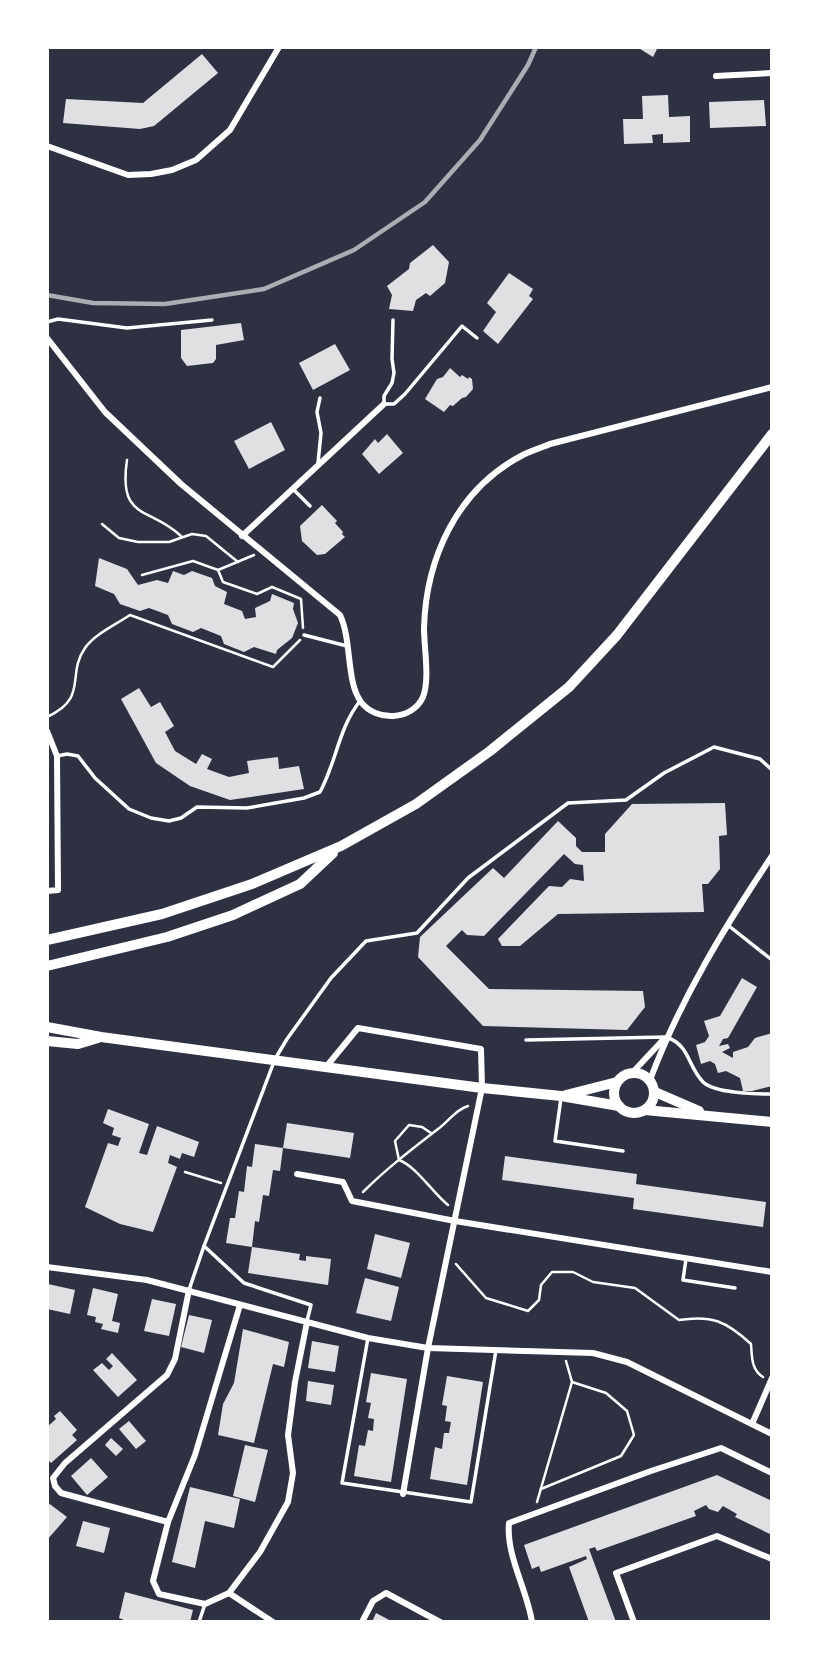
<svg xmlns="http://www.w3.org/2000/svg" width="819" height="1669" viewBox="0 0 819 1669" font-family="'Noto Sans',sans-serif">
  <rect width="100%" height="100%" fill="#2d3142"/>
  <g fill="#e0e0e3">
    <path d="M637 47H658L653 57Z"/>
    <path d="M202 54 218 73 154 126 140 129 63 123 66 99 143 103Z"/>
    <path d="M668 95 669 117 690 116V142L663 143V134L652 135 653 143 624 144 623 119H643L642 96Z"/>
    <path d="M764 100 766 126 710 128 709 102Z"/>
    <path d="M433 245 449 262 445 283 430 296 426 293 416 300 413 311 389 309 392 295 387 286 409 269 410 263Z"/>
    <path d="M509 273 533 289 529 296 533 299 498 344 483 331 496 312 487 303Z"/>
    <path d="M241 323 244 340 216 345V359L213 363 187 366 181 358V330Z"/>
    <path d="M335 344 350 370 313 390 299 363Z"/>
    <path d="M450 368 460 377 462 375 468 379 469 377 472 379 473 389 466 397 462 398 453 406 450 405 444 412 425 399 437 379 443 377Z"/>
    <path d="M271 422 285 450 249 469 234 441Z"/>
    <path d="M387 434 403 453 379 474 362 454 375 439 378 443Z"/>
    <path d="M322 505 337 521 335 523 343 532 342 534 345 537 325 554 317 555 302 541 300 526Z"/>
    <path d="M99 558 127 569 138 585 157 580 168 583 173 571 184 575 192 571 212 578 215 586 227 592 224 604 242 611 245 619 256 617 255 608 270 601 272 594 294 603 293 609 298 623 292 638 277 650 276 654 254 647 244 652 224 644 221 636 201 628 193 632 172 624 168 615 149 608 140 611 120 604 114 594 95 586Z"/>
    <path d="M139 688 151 707 160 702 174 726 165 732 175 751 196 764 202 754 212 759 207 769 229 777 249 773 247 761 278 757 279 769 299 766 304 789 230 800 190 786 156 763 121 699Z"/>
    <path d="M725 803 727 835 719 836 720 869 708 884H702L704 912 558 914 520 946H502L498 939 549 886 562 887 570 879 584 881 583 865 575 864 564 854 484 936 467 935 462 930 446 946 489 989 643 991 645 1007 627 1030 483 1026 418 957 420 937 493 868 504 878 558 821 576 838V846L582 852H605V834L632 804Z"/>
    <path d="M742 978 757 987 728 1038 723 1039 719 1046 728 1044 730 1048 722 1052 733 1058V1052L748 1047 755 1038 772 1033V1086L752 1091H743L740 1078 726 1071 718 1073 715 1064 710 1061 701 1064 696 1045 705 1042 709 1036 704 1021 720 1016Z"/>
    <path d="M108 1109 149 1124 139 1153 147 1155 157 1126 199 1142 194 1157 182 1153 180 1159 170 1155 168 1163 177 1167 153 1232 120 1224 85 1207 108 1143 118 1146 121 1138 112 1135 114 1128 103 1123Z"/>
    <path d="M287 1123 354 1133 350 1158 283 1148Z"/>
    <path d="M255 1144 283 1148 280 1171 273 1170 269 1196 263 1195 259 1222 255 1221 252 1247 226 1243 230 1218H235L239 1191 244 1192 247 1166 252 1167Z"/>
    <path d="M505 1156 637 1174 636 1184 766 1202 763 1227 633 1209 634 1198 502 1180Z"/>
    <path d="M375 1234 410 1243 401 1278 367 1269Z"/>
    <path d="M252 1247 300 1254 299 1260 306 1261V1256L331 1259 328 1285 248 1273Z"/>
    <path d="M365 1278 399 1287 391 1321 356 1313Z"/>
    <path d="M48 1284 75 1290 70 1314 47 1309Z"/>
    <path d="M93 1288 118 1294 112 1321 120 1323 118 1333 101 1329 103 1324 95 1322 96 1317 87 1315Z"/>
    <path d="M152 1299 176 1304 169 1336 144 1331Z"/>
    <path d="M189 1315 212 1320 204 1353 181 1347Z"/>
    <path d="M243 1329 289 1342 284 1367 273 1364 254 1443 218 1435 223 1404 234 1383Z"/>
    <path d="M312 1341 339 1346 335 1372 308 1368Z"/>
    <path d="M112 1353 137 1380 118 1397 93 1370 102 1363 109 1370 113 1366 106 1359Z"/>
    <path d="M371 1373 407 1379 391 1482 354 1476 359 1445 365 1446 368 1430 373 1431 374 1419 368 1418 371 1403 366 1402Z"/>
    <path d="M447 1376 483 1382 467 1485 430 1479 435 1447 442 1449 444 1433H449L451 1422 445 1421 447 1406 442 1405Z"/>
    <path d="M308 1381 334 1385 331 1405 306 1401Z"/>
    <path d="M60 1411 77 1430 72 1435 77 1440 51 1463 47 1459V1427L56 1419 54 1416Z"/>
    <path d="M129 1421 146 1441 136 1449 119 1429Z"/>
    <path d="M111 1438 123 1449 116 1456 105 1445Z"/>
    <path d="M245 1445 268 1450 255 1502 233 1496Z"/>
    <path d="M91 1458 108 1477 87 1495 71 1476Z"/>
    <path d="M717 1475 772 1501V1535L735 1517 737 1514 723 1506 718 1512 709 1509 706 1505 694 1511 696 1516 597 1551 595 1547 589 1549 616 1622H589L569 1567 587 1559 586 1556 541 1572 539 1566 532 1569 524 1545Z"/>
    <path d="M190 1487 240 1499 234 1528 205 1521 195 1568 172 1562Z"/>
    <path d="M47 1502 67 1517 47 1540Z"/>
    <path d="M83 1521 110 1528 104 1553 76 1546Z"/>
    <path d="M125 1592 193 1610 190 1622H129L119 1618Z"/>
    <path d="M376 1613 393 1622H372Z"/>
  </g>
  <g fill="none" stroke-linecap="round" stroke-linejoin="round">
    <g stroke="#fff" stroke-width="2.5">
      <path d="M127 460C118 521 149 506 181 536"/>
      <path d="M102 524 119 538 138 542H169L192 534 206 536 238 562"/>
      <path d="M218 570 254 555"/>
      <path d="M142 575 193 561 218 570 223 582 257 594 272 587 301 599 303 628"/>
      <path d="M47 717C89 698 66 675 85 648 95 634 115 625 130 615L273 667 300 640"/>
      <path d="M431 1133 422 1127 409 1125 395 1141 399 1160C417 1167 432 1192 448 1205"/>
      <path d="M185 1172 221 1183"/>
      <path d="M363 1192C386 1169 412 1149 438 1129 449 1121 455 1110 468 1106"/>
      <path d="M456 1264 486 1298 528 1311 539 1300 541 1285 552 1272H573L593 1282 635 1288 679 1320C712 1315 726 1321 751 1344 752 1356 751 1370 763 1377"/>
      <path d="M541 1489 621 1456 634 1435 627 1411 606 1393 572 1382"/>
      <path d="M537 1502 572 1382 566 1361"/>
    </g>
    <g stroke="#fff" stroke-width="3.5">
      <path d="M393 320 392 359 394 373 392 383 384 396V404H394L405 394 462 326 477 338"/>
      <path d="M47 322 58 319 127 328 212 320"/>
      <path d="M318 463 321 433 317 412 320 398"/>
      <path d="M293 489 310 506"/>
      <path d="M304 635 347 646"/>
      <path d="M57 756 67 754 78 756 95 778 129 809 151 818 169 821 181 818 197 807 247 808 304 798 320 792C336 763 339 727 360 701"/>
      <path d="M729 926 772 960"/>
      <path d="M526 1040 666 1037C690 1045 687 1065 703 1082 714 1093 756 1094 772 1094"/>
      <path d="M561 1098 555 1141 623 1151"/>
      <path d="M686 1259 683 1280 735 1288"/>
      <path d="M189 1290 204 1246"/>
      <path d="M307 1321 311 1305 244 1283 204 1246 275 1059 287 1039 331 978 366 941 417 933 468 878 568 803 626 800 664 773 714 747 760 759 772 770"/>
      <path d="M368 1338 342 1483 471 1502 496 1350"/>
      <path d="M199 1622 205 1604"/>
    </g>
    <g stroke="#fff" stroke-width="6">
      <path d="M716 76 772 73"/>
      <path d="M47 146 128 175 151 174 172 170 196 160 230 130 279 47"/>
      <path d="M47 338 105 412 181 484 340 615C352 640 346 682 361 702 376 722 412 721 423 697 430 679 424 648 424 628 426 558 457 490 521 456 530 451 541 448 550 444L772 387"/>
      <path d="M242 536 384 404"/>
      <path d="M47 731 57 756 58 890 47 891"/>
      <path d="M326 1067 358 1028 481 1049 482 1088 428 1348 403 1494"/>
      <path d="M633 1072 662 1041"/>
      <path d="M650 1080C680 1000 725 926 772 856"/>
      <path d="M297 1174 343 1182 352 1201 455 1221 772 1272"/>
      <path d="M47 1267 147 1280 368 1338 428 1348 593 1353 627 1362 772 1434"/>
      <path d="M240 1305 195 1455 168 1522 153 1581 159 1594 205 1604 229 1593 260 1552 288 1502 293 1473 288 1435 295 1382 307 1322"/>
      <path d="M752 1424 772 1378"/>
      <path d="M168 1522 61 1493 55 1486 53 1478 65 1463 167 1375 175 1359 189 1290"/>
      <path d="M229 1593 273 1622"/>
      <path d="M362 1622 373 1601 386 1593 440 1622"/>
      <path d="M532 1622C527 1589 506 1556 509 1523L651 1471 721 1448 772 1473"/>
      <path d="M634 1622 616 1573 717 1536 772 1559"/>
    </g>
    <g stroke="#fff" stroke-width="10">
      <path d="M47 940 162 914 252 884 341 846 416 804 490 751 569 687 617 635 772 434"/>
      <path d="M47 966 167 937 233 915 300 884 333 853"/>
      <path d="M47 1027 101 1037 482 1088 561 1096 619 1106"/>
      <path d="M47 1041 78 1044 98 1038"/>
      <circle cx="634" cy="1093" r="20"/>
      <path d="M655 1092 699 1111"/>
      <path d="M566 1095 617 1082"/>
      <path d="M645 1110 772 1122"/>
    </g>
    <path stroke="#abadb3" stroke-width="4.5" d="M47 295 93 303 165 304 264 289 354 250 425 202 480 140 528 65 536 47"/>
  </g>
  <rect width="819" height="1669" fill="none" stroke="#ffffff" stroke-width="98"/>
</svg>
